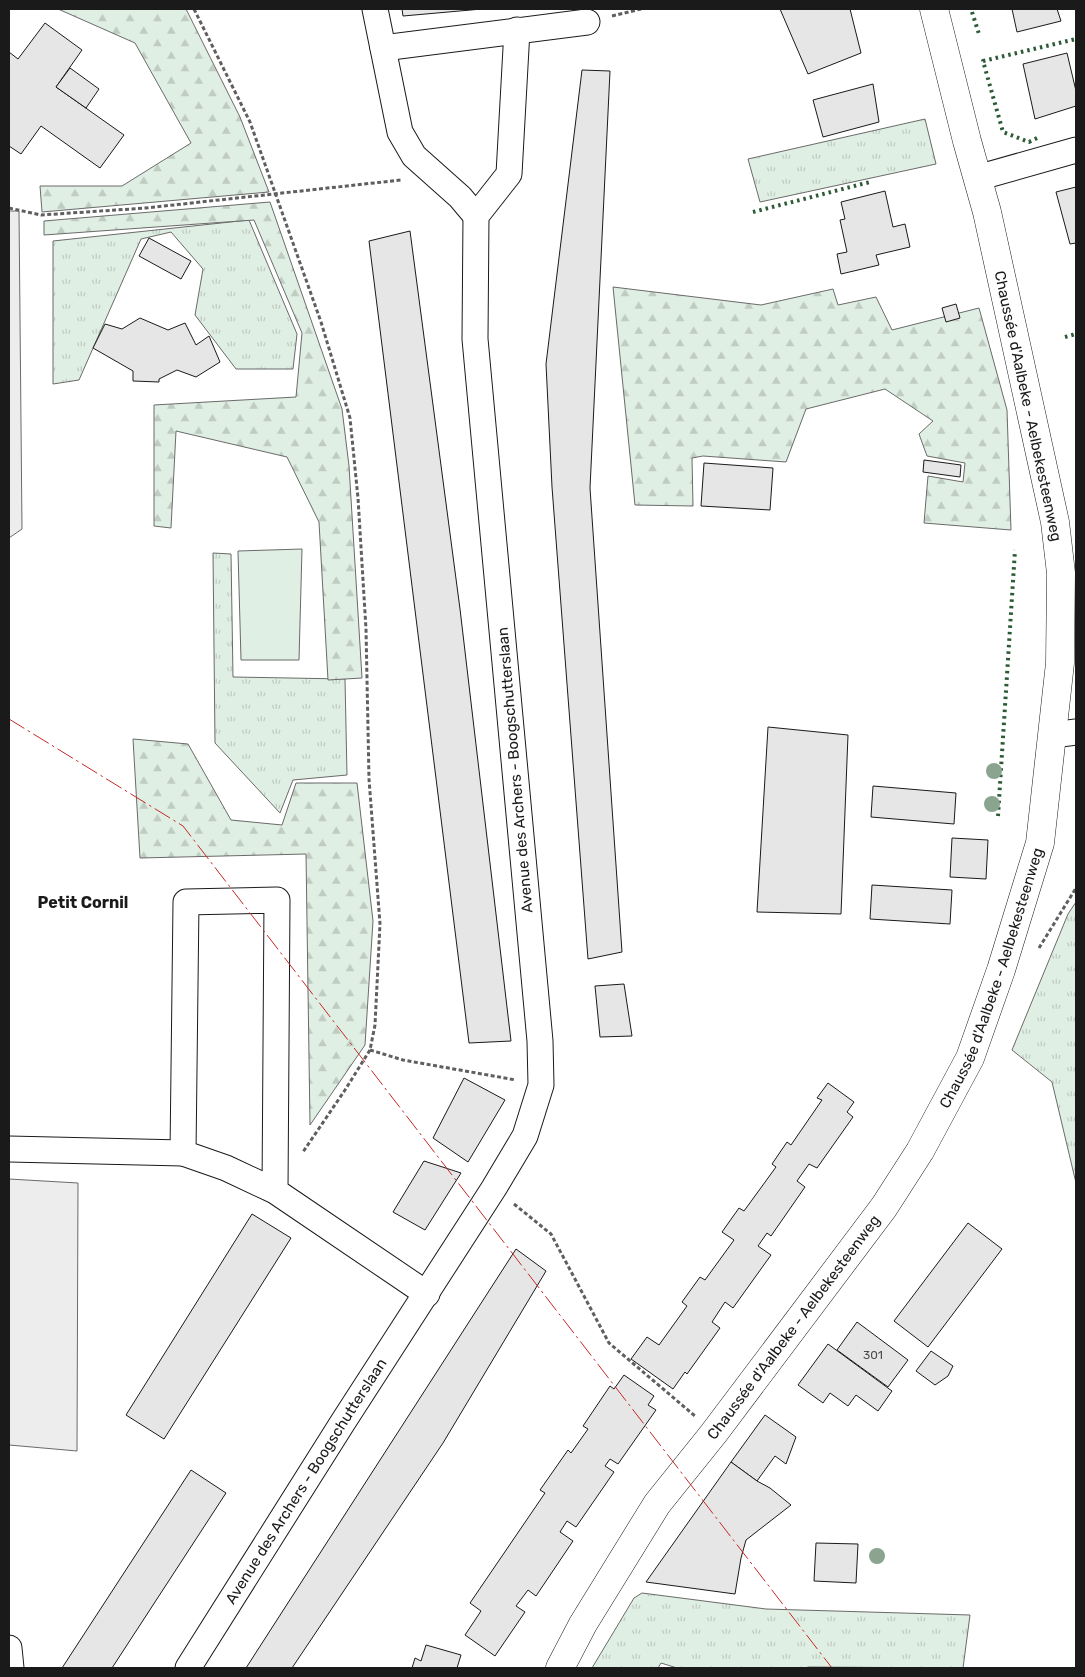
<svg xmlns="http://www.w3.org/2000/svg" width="1085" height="1677" viewBox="0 0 1085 1677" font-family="Rubik,sans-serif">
  <defs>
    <pattern id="grass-tufts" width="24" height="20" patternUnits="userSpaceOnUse" patternTransform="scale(1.25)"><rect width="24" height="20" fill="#e0efe3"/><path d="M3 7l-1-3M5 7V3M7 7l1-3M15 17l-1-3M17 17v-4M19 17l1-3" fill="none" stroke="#c0ccc2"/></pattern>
    <pattern id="forest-firs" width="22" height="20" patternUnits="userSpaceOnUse" patternTransform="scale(1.25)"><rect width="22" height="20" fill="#e0efe3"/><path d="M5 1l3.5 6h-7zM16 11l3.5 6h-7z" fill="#c0ccc2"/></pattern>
  </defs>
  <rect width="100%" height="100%" fill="#fff"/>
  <g fill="url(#grass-tufts)" stroke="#6a6a6a">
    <path d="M925 119 936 164 760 202 748 159Z"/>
    <path d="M249 220 297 334 293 369H236L195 315 203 269 171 232 141 239 79 380 53 384V241Z"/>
    <path d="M213 553 231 554 233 677 345 679 347 775 293 780 280 813 215 743Z"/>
    <path d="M1076 902V1183L1052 1082 1012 1050 1068 914Z"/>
    <path d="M642 1593 766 1609 970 1615 963 1668 808 1667 806 1668H677L661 1663 658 1668H592L634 1598Z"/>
  </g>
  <g fill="url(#forest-firs)" stroke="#6a6a6a">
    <path d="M58 9H186L240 117 269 192 42 212 40 186H122L191 143 135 43Z"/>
    <path d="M270 202 342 409 349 466 362 678 328 680 319 522 287 457 176 431 171 528 154 526V405L296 397 302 333 254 220 44 235V221Z"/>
    <path d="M613 287 761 305 833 289 838 305 876 297 892 330 979 308 1007 410 1011 530 924 523 928 476 963 482 965 463 927 456 919 434 933 421 885 389 806 409 786 462 703 456 692 458 693 506 635 505Z"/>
    <path d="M133 739 188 744 231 820 282 825 296 783H357L373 921 365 1045 310 1125 306 854 140 858Z"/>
  </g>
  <path fill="#e0efe3" stroke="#6a6a6a" d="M302 549 299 660H241L238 551Z"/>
  <g fill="#ededed" stroke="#6a6a6a">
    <path d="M9 211H19L22 529 9 538Z"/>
    <path d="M9 1179 78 1183 77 1451 9 1445Z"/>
  </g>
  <g fill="#e6e6e6" stroke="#1a1a1a">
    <path d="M402 9H482L403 16Z"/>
    <path d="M780 9H850L861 53 808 74Z"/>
    <path d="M1012 9H1057L1061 21 1017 32Z"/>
    <path d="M45 23 82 50 56 87 124 135 100 168 41 126 21 154 9 146V52L18 59Z"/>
    <path d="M1067 53 1076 91V106L1035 119 1023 64Z"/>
    <path d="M70 68 99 89 86 108 56 87Z"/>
    <path d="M582 70 610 71 590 488 622 952 588 959 552 487 546 364Z"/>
    <path d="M873 84 879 122 823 137 813 100Z"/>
    <path d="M1076 187V243L1070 244 1056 192Z"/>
    <path d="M885 191 893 227 905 224 910 247 876 255 879 265 841 274 837 254 847 252 840 220 845 219 841 202Z"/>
    <path d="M410 231 460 609 511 1041 469 1043 369 241Z"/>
    <path d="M149 238 191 261 181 279 139 256Z"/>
    <path d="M956 304 960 318 946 322 942 308Z"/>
    <path d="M140 318 168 330 185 323 196 345 209 336 220 362 196 377 177 370 159 379V382L133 381V371L93 348 105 324 122 329Z"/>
    <path d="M924 460 961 465 960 477 923 472Z"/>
    <path d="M704 463 773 468 770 510 701 506Z"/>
    <path d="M768 727 848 735 841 914 757 912Z"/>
    <path d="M873 786 956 793 954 824 871 817Z"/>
    <path d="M952 838 988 840 986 879 950 877Z"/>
    <path d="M872 885 952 890 950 924 870 919Z"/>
    <path d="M624 984 632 1036 600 1037 595 986Z"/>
    <path d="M464 1078 505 1100 468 1162 433 1138Z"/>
    <path d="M828 1083 854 1102 847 1112 853 1117 817 1168 809 1164 797 1181 805 1187 771 1236 767 1233 758 1246 771 1255 733 1308 725 1302 712 1322 720 1328 687 1374 685 1372 673 1389 631 1359 647 1337 659 1345 687 1306 682 1302 700 1277 705 1280 734 1240 722 1232 739 1208 744 1211 776 1167 772 1164 787 1142 791 1145 822 1100 817 1098Z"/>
    <path d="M424 1161 461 1173 425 1230 393 1212Z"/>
    <path d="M252 1214 291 1238 164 1439 126 1415Z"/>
    <path d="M968 1223 1002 1249 928 1347 894 1321Z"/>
    <path d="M516 1249 546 1271 443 1443 292 1668H246Z"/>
    <path d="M857 1322 908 1360 888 1387 837 1350Z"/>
    <path d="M828 1344 892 1391 878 1411 856 1395 848 1406 830 1393 823 1403 798 1385Z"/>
    <path d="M931 1351 953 1366 948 1376 935 1385 916 1371Z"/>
    <path d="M624 1375 654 1396 648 1405 656 1410 618 1464 610 1459 605 1466 614 1472 576 1527 567 1521 560 1532 573 1541 536 1596 528 1590 516 1606 525 1612 495 1656 465 1635 481 1611 470 1603 545 1493 540 1490 568 1450 571 1453 588 1429 583 1426 610 1386 614 1389Z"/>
    <path d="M765 1415 796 1437 786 1464 775 1456 757 1481 731 1462Z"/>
    <path d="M731 1462 757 1481 770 1488 791 1505 746 1540 741 1558 735 1594 646 1582Z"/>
    <path d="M191 1470 226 1493 112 1668H62Z"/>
    <path d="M816 1543 858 1544 856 1583 814 1581Z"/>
    <path d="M426 1645 461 1655 457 1668H459H412L415 1658 421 1661Z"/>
  </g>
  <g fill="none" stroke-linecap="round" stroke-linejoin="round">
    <g stroke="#1a1a1a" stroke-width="27">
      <g id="minor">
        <path d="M375 9 400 132 414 156 460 197 476 216"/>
        <path d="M383 48 587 22"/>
        <path d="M977 178 1076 150"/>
        <path d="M1053 735 1076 732"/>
        <path d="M9 1149 183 1153"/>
        <path d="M275 1191 226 1168 183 1153 186 902 277 900 275 1191 427 1294"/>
        <path d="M9 1648 11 1668"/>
        <path id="s1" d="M188 1668 343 1422 494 1188 525 1136 541 1085 540 1041 475 339 476 216 509 174 517 30"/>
      </g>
    </g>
    <g stroke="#1a1a1a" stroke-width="29">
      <g id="secondary">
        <path id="s2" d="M560 1668 583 1624 657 1504 714 1433 884 1207 920 1151 970 1058 1001 970 1040 843 1060 663 1061 573 1055 522 987 212 967 141 934 9"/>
      </g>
    </g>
    <g stroke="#5f5f5f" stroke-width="3" stroke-dasharray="4 2.5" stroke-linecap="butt">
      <path d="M194 9 250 122 321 322 350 418 358 498 366 629 369 779 380 924 375 1025 370 1050 345 1090 303 1152"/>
      <path d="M612 16 641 9"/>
      <path d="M9 208 41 215 146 208 401 180"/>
      <path d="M1039 948 1076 888"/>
      <path d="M370 1050 403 1060 516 1080"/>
      <path d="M514 1204 551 1234 609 1343 695 1416"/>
    </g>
    <use href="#minor" stroke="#fff" stroke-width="25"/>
    <use href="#secondary" stroke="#fff" stroke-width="28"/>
    <g stroke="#2b5a34" stroke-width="4" stroke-dasharray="2.5 4" stroke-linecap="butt">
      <path d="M972 12 979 34"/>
      <path d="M1037 138 1029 142 1003 132 983 61 1076 39"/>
      <path d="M753 212 870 182"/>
      <path d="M1065 337 1076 334"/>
      <path d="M998 816 1015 550"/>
    </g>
    <path stroke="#c62828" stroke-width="1" stroke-dasharray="18 4 2.5 4" stroke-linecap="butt" d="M9 719 183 826 832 1668"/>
  </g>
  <g fill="#8aa48f">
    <circle cx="994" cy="771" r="8"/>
    <circle cx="992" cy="804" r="8"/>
    <circle cx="877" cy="1556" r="8"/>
  </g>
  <g text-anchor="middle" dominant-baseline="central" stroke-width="4" stroke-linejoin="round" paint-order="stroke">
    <g font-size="12" fill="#4d4d4d">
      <text x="873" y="1355">301</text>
    </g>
    <g font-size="15" fill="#1a1a1a" stroke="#fff">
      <text transform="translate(1028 406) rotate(78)">Chaussée d'Aalbeke - Aelbekesteenweg</text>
      <text transform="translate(515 770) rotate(-95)">Avenue des Archers - Boogschutterslaan</text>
      <text stroke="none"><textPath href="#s2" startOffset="819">Chaussée d'Aalbeke - Aelbekesteenweg</textPath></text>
      <text stroke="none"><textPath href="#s2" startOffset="414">Chaussée d'Aalbeke - Aelbekesteenweg</textPath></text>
      <text stroke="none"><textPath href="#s1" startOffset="221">Avenue des Archers - Boogschutterslaan</textPath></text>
    </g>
    <g font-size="16" font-weight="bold" fill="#1a1a1a" stroke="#fff">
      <text x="83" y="902">Petit Cornil</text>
    </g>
  </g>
  <rect width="1085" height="1677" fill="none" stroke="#1a1a1a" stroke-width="20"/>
</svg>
